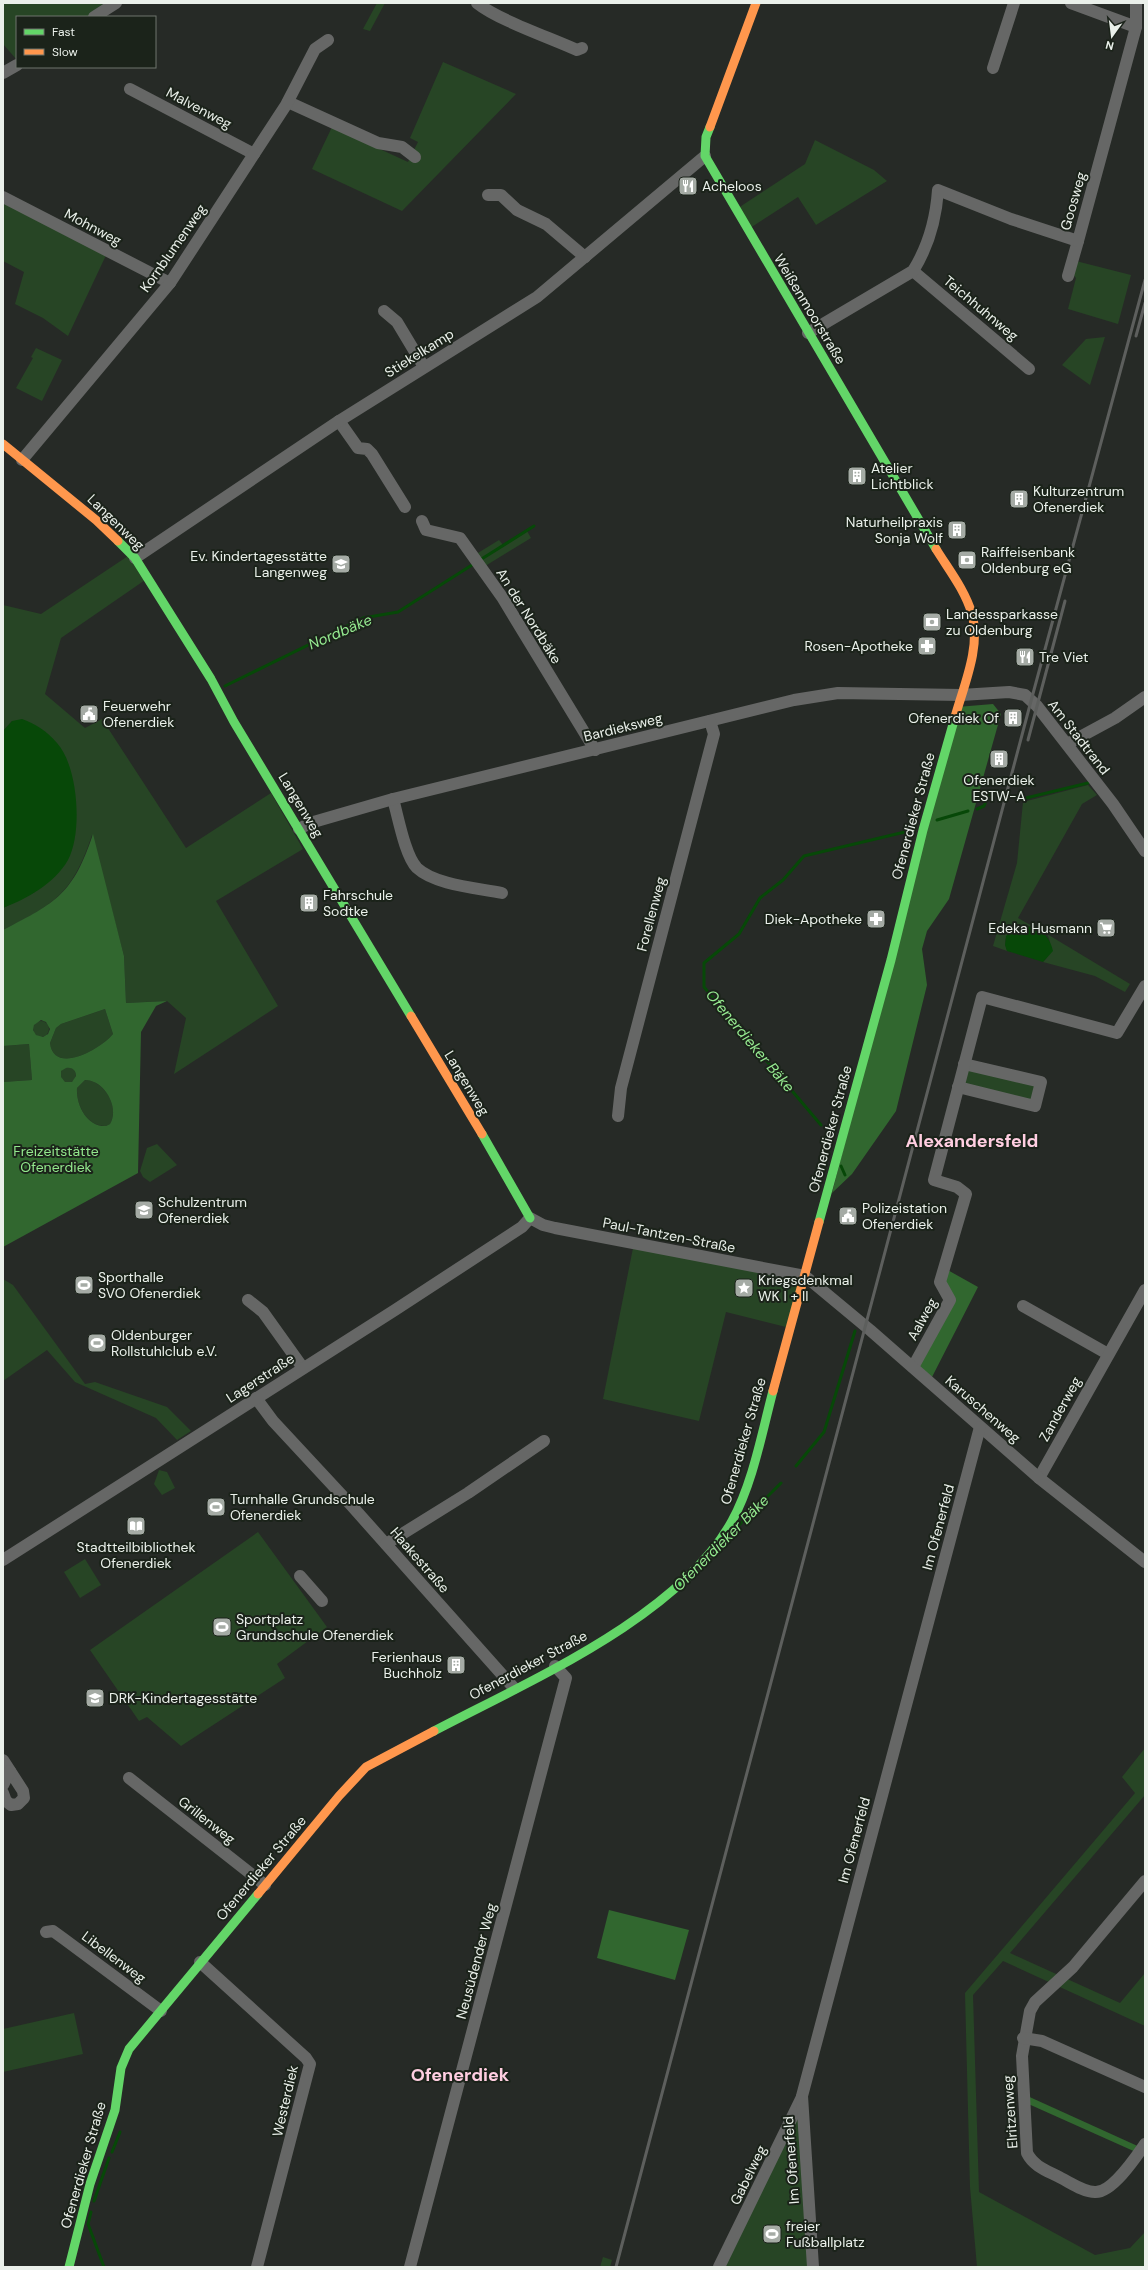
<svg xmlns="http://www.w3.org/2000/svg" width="1148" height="2270" viewBox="0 0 1148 2270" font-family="'DM Sans',sans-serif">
  <rect width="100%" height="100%" fill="#262a26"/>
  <g fill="#274525">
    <path d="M3 3H116L94 17H17V60L3 44Z"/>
    <path d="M377 3H385L370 31 363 29Z"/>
    <path d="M443 62 516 94 402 211 312 169 332 127 408 162 418 142 410 138Z"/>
    <path d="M815 140 874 170 887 181 816 225 798 197 747 230 735 210 805 164Z"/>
    <path d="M3 197 108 251 68 336 43 318 15 304 24 272 3 261Z"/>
    <path d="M1072 260 1131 275 1118 324 1068 309 1076 278 1069 270Z"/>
    <path d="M1105 337 1090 385 1062 365 1086 339Z"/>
    <path d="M36 348 62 360 42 401 16 388 33 358 31 357Z"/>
    <path d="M527 531 531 538 482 568 473 556 499 540 504 546Z"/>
    <path d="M131 554 148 578 61 638 45 694 85 728 102 719 186 848 271 793 303 849 216 901 278 1006 174 1074 186 1018 167 1001 126 1003 124 956 92 835C73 892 56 904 3 930V908L35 892 12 721 3 731V605L41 614Z"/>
    <path d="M1088 785 1097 795 1082 804 1018 918 1032 926C1016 925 1000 932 1007 951L993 946 1017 863 1023 802Z"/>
    <path d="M1047 934 1130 984 1125 992 1095 976 1043 962C1052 954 1052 944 1047 934Z"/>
    <path d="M105 1009 113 1034C102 1048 54 1076 50 1043L56 1028 61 1024Z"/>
    <circle cx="41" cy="1029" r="8"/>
    <path d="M29 1044 32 1080 3 1082V1046Z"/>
    <path d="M964 1064 1041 1082 1035 1106 958 1087Z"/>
    <circle cx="68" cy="1075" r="8"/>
    <path d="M85 1080C104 1080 120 1107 110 1124L106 1126C87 1127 76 1105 77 1088Z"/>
    <path d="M157 1144 177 1165 150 1182 143 1177 140 1171 147 1148Z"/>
    <path d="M634 1243 805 1276 790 1328 726 1312 699 1421 603 1399Z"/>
    <path d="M3 1279 13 1285 85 1384 95 1382 167 1407 191 1431 177 1440 156 1418 75 1382 47 1350 3 1381Z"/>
    <path d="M159 1470 167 1472 175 1488 162 1495 154 1484Z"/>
    <path d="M258 1532 327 1627 277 1664 285 1678 181 1746 147 1717 139 1721 90 1650Z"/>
    <path d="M85 1559 101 1585 80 1598 64 1572Z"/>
    <path d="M1145 1748V1795L1010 1953 1120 2003 1145 1973V2026L1003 1961 973 1995 979 2192 1095 2255 1130 2248 1145 2232V2267H977L970 2187 965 1993 1135 1793 1122 1777Z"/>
    <path d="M74 2013 83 2054 3 2072V2029Z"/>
    <path d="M802 2096 813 2267H719Z"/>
    <path d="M603 2257 612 2260 610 2267H600Z"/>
  </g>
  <g fill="#31672f" fill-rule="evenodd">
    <path d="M993 704 1001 714 949 899 927 931 922 949 927 985 896 1111 852 1174 832 1193 957 707Z"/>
    <path d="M93 834 124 956 126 1003 167 1001 156 1006 141 1032 138 1173 3 1247V1082L32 1080 29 1044 3 1046V930C57 902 73 894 93 834ZM105 1009 113 1034C102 1048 54 1076 50 1043L56 1028 61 1024ZM41 1020 46 1022 50 1029 48 1034 43 1037 36 1035 33 1030 34 1025ZM66 1068C72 1067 76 1070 76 1076L72 1082H65L61 1077V1071ZM85 1080C104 1080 120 1107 110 1124L106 1126C87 1127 76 1105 77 1088Z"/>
    <path d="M944 1268 978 1287 932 1377 919 1366 950 1300 940 1282Z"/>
    <path d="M609 1910 689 1930 675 1980 597 1958Z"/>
    <path d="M1023 2094 1142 2148 1138 2153 1024 2102Z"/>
  </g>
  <g fill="#074808">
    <path d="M22 719C36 724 47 731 57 743 78 766 83 832 68 860 54 884 28 898 3 908V731L12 721Z"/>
    <path d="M1018 926C1037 925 1049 933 1053 951L1043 962 1007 951 1005 945 1006 936Z"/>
  </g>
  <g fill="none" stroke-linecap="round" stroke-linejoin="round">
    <g stroke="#074808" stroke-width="3">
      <path d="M480 560 534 526"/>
      <path d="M225 686 363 618 398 612 472 565"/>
      <path d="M1022 799 1088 783"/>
      <path d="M977 809 984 806 990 791"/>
      <path d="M937 820 968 811"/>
      <path d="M821 1125 704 987V963L739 934 760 898 783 880 804 856 909 831"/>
      <path d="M841 1166 845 1175"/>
      <path d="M796 1466 824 1432 855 1331"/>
      <path d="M736 1528 781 1483"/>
      <path d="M112 2152 120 2132"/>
      <path d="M94 2201 109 2158"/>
      <path d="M91 2212 88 2224 104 2267"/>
    </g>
    <g stroke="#666766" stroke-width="12">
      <path d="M477 3C498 20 551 38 577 50L582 48"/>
      <path d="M1071 3 1136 27"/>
      <path d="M94 17 116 3"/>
      <path d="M993 68 1014 3"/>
      <path d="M3 73 17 65"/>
      <path d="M130 89 254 154"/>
      <path d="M288 102 378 143 402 147 415 157"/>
      <path d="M488 195H501L517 210 546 224 585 257"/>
      <path d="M3 197 170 283"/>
      <path d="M913 271 1029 369"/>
      <path d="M1068 276 1078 241"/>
      <path d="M384 311 397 322 424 367"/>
      <path d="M808 333 913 271C928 247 936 219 938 190L1011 219 1078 241 1136 27V3"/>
      <path d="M339 421 358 448 367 449 372 454 405 507"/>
      <path d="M22 460 170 283 286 105 315 49 328 40"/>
      <path d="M422 521 426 530 460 538 502 597 595 750"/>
      <path d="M135 558 339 421 537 297 705 156"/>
      <path d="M1067 744 1115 718 1145 697"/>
      <path d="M393 799C398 816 405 856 417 868 435 885 478 888 502 893"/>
      <path d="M299 829 310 823 393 799 794 700 838 693 961 695 1009 692 1025 695 1037 706 1113 804 1145 851"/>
      <path d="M958 1087 1035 1106 1041 1082 964 1064"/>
      <path d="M618 1116 621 1088 714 734 710 721"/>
      <path d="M248 1300 263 1312 303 1368"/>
      <path d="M1023 1306 1108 1354"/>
      <path d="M913 1367 950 1300 940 1282 966 1194 957 1187 934 1180 982 997 1117 1033 1145 986"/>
      <path d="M256 1398 273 1421 351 1505 514 1688"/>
      <path d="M1039 1478 1145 1290"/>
      <path d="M386 1544 468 1493 544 1441"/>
      <path d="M3 1560 395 1310 522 1227 530 1218 543 1225 555 1228 805 1276 870 1330 1039 1478 1145 1562"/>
      <path d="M300 1576 322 1601"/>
      <path d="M3 1760 23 1791 24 1798 18 1804 11 1805 6 1801 3 1793"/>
      <path d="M129 1778 265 1885"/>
      <path d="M3 1785 10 1771"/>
      <path d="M1145 1881 1073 1967 1035 2002 1030 2011 1022 2056 1027 2153C1034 2167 1048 2171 1061 2178 1071 2183 1084 2192 1095 2192 1112 2193 1136 2157 1145 2144"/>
      <path d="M46 1932 53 1931 64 1939 161 2011"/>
      <path d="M200 1962 306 2058 310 2064 257 2267"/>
      <path d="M1023 2038 1042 2041 1145 2087"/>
      <path d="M410 2267 566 1678 555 1666"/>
      <path d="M719 2267 802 2097"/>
      <path d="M813 2267 802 2096 980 1427"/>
    </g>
    <g stroke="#63d668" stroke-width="9">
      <path d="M710 127 706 137 705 156 936 549"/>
      <path d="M118 541 135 558 211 679 234 722 411 1016"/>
      <path d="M482 1134 530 1218"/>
      <path d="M819 1222 891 960 923 830 955 717"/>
      <path d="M434 1731C529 1681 679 1617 732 1521 753 1483 762 1432 773 1391"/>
      <path d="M69 2267 90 2184 115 2110 121 2068 129 2049 258 1894"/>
    </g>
    <g stroke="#ff974d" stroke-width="9">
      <path d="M710 127 756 3"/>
      <path d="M3 444 96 520 118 541"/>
      <path d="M936 549C949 570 965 590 972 614 981 647 964 685 955 717"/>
      <path d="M411 1016 482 1134"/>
      <path d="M773 1391 819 1222"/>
      <path d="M258 1894 339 1796 366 1767 434 1731"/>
    </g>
    <g stroke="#5d5f5d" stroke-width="3">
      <path d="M1136 336 1145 303"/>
      <path d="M1028 740 1065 601"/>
      <path d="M616 2267 1031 701 1145 280"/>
    </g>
  </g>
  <defs>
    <g id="restaurant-square" transform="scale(1)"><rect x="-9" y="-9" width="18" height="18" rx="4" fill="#a5aba5" stroke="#1b231a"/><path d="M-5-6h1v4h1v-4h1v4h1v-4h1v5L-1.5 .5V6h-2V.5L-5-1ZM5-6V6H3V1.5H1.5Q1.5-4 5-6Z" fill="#fff"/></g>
    <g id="building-square" transform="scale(1)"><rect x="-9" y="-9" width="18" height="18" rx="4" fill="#a5aba5" stroke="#1b231a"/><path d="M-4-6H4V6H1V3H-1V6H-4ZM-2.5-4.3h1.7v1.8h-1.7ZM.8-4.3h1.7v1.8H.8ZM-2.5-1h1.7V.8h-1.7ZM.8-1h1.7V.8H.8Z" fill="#fff"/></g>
    <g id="bank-square" transform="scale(1)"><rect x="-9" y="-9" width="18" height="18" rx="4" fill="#a5aba5" stroke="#1b231a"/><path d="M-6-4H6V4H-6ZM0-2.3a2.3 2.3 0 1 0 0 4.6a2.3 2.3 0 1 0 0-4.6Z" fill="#fff"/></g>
    <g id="school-square" transform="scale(1)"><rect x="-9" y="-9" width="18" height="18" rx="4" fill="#a5aba5" stroke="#1b231a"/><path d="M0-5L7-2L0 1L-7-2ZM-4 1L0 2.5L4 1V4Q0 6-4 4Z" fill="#fff"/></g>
    <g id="pharmacy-square" transform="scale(1)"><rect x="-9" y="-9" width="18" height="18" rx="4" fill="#a5aba5" stroke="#1b231a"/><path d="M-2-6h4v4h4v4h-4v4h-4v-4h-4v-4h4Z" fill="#fff"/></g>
    <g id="civic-square" transform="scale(1)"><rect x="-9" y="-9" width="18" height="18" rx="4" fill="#a5aba5" stroke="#1b231a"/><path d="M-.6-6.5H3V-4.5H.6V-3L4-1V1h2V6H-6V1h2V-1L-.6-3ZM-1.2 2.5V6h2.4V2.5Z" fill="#fff"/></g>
    <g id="supermarket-square" transform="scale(1)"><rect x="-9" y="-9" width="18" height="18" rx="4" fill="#a5aba5" stroke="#1b231a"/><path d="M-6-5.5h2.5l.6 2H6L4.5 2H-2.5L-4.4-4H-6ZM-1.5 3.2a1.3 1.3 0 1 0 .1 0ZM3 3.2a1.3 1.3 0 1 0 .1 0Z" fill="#fff"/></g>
    <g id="stadium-square" transform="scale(1)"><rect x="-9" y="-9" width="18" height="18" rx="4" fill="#a5aba5" stroke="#1b231a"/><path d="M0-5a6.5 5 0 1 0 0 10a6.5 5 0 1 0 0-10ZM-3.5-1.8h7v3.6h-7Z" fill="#fff"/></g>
    <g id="sight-square" transform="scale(1)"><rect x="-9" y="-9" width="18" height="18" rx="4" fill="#a5aba5" stroke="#1b231a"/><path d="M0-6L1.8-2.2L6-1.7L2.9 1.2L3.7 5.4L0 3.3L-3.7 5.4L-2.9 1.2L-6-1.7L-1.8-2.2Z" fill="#fff"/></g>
    <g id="library-square" transform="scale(1)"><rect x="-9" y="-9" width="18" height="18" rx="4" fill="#a5aba5" stroke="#1b231a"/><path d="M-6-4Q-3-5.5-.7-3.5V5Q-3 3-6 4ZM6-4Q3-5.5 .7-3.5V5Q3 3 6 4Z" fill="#fff"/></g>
  </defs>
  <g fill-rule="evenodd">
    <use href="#restaurant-square" x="688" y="186"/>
    <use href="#building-square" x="857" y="476"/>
    <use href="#building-square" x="1019" y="499"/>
    <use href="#building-square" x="957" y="530"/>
    <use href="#bank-square" x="967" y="560"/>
    <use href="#school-square" x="341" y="564"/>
    <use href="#bank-square" x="932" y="622"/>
    <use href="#pharmacy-square" x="927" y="646"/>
    <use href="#restaurant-square" x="1025" y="657"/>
    <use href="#civic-square" x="89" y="714"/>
    <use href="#building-square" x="1013" y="718"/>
    <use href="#building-square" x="999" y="759"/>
    <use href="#building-square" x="309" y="903"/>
    <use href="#pharmacy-square" x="876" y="919"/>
    <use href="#supermarket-square" x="1106" y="928"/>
    <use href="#school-square" x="144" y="1210"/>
    <use href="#civic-square" x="848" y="1216"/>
    <use href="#stadium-square" x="84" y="1285"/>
    <use href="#sight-square" x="744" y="1288"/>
    <use href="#stadium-square" x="97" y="1343"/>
    <use href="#stadium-square" x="216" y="1507"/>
    <use href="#library-square" x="136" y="1526"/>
    <use href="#stadium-square" x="222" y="1627"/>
    <use href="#building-square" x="456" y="1665"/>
    <use href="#school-square" x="95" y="1698"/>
    <use href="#stadium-square" x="772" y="2234"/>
  </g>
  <g text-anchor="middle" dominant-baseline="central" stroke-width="4" stroke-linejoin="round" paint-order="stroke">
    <g font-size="14" fill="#eaf0ea" stroke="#1b231a">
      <text transform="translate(199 108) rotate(28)">Malvenweg</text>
      <text transform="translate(1073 201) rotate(-74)">Goosweg</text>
      <text transform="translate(93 227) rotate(28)">Mohnweg</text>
      <text transform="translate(173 248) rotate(-55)">Kornblumenweg</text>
      <text transform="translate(981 308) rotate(40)">Teichhuhnweg</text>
      <text transform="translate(810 309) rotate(59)">Weißenmoorstraße</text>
      <text transform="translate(419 353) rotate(-32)">Stiekelkamp</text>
      <text transform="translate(116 522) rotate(44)">Langenweg</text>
      <text transform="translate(529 616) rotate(58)">An der Nordbäke</text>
      <text transform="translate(623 727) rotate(-14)">Bardieksweg</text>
      <text transform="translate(1079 737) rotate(52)">Am Stadtrand</text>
      <text transform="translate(301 805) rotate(59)">Langenweg</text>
      <text transform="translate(913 816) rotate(-75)">Ofenerdieker Straße</text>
      <text transform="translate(651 914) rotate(-75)">Forellenweg</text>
      <text transform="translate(467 1083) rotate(59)">Langenweg</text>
      <text transform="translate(830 1129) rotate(-75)">Ofenerdieker Straße</text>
      <text transform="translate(669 1235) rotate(11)">Paul-Tantzen-Straße</text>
      <text transform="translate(922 1319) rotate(-61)">Aalweg</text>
      <text transform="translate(260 1378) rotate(-33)">Lagerstraße</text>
      <text transform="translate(983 1409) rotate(41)">Karuschenweg</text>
      <text transform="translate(1060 1409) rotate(-61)">Zanderweg</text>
      <text transform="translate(743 1441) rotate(-74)">Ofenerdieker Straße</text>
      <text transform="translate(938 1527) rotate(-75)">Im Ofenerfeld</text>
      <text transform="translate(420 1560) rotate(49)">Haakestraße</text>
      <text transform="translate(528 1665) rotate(-28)">Ofenerdieker Straße</text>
      <text transform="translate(207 1820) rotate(38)">Grillenweg</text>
      <text transform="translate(854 1840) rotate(-75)">Im Ofenerfeld</text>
      <text transform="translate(261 1868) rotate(-50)">Ofenerdieker Straße</text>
      <text transform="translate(114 1957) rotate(37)">Libellenweg</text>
      <text transform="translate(476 1961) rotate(-75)">Neusüdender Weg</text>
      <text transform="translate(285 2101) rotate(-77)">Westerdiek</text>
      <text transform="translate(1010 2112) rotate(-94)">Elritzenweg</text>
      <text transform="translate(791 2160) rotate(-94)">Im Ofenerfeld</text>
      <text transform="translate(83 2165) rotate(-74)">Ofenerdieker Straße</text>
      <text transform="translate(748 2175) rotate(-64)">Gabelweg</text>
    </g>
    <g font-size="14" fill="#eaf0ea" stroke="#1b231a" text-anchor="start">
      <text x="702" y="186">Acheloos</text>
      <text x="871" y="468">Atelier<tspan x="871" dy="16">Lichtblick</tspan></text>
      <text x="1033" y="491">Kulturzentrum<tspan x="1033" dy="16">Ofenerdiek</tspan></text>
      <text x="943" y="522" text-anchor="end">Naturheilpraxis<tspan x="943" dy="16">Sonja Wolf</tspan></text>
      <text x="981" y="552">Raiffeisenbank<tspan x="981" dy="16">Oldenburg eG</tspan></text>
      <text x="327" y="556" text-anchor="end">Ev. Kindertagesstätte<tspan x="327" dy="16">Langenweg</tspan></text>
      <text x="946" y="614">Landessparkasse<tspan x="946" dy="16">zu Oldenburg</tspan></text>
      <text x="913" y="646" text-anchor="end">Rosen-Apotheke</text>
      <text x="1039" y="657">Tre Viet</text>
      <text x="103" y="706">Feuerwehr<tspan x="103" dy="16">Ofenerdiek</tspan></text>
      <text x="999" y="718" text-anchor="end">Ofenerdiek Of</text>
      <text x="999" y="780" text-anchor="middle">Ofenerdiek<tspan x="999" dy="16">ESTW-A</tspan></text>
      <text x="323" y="895">Fahrschule<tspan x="323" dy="16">Sodtke</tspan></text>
      <text x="862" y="919" text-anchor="end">Diek-Apotheke</text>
      <text x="1092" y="928" text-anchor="end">Edeka Husmann</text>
      <text x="158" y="1202">Schulzentrum<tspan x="158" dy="16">Ofenerdiek</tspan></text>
      <text x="862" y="1208">Polizeistation<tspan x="862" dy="16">Ofenerdiek</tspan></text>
      <text x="98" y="1277">Sporthalle<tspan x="98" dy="16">SVO Ofenerdiek</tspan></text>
      <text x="758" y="1280">Kriegsdenkmal<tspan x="758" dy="16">WK I + II</tspan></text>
      <text x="111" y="1335">Oldenburger<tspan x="111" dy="16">Rollstuhlclub e.V.</tspan></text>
      <text x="230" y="1499">Turnhalle Grundschule<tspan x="230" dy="16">Ofenerdiek</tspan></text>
      <text x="136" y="1547" text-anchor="middle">Stadtteilbibliothek<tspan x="136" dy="16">Ofenerdiek</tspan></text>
      <text x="236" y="1619">Sportplatz<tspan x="236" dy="16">Grundschule Ofenerdiek</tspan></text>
      <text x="442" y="1657" text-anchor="end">Ferienhaus<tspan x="442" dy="16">Buchholz</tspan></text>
      <text x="109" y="1698">DRK-Kindertagesstätte</text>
      <text x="786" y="2226">freier<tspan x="786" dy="16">Fußballplatz</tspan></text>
    </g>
    <g font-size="14" fill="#93e88d" stroke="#1b231a">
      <text x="56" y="1151">Freizeitstätte<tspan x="56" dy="16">Ofenerdiek</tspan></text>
    </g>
    <g font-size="15" font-style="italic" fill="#96eb91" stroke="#1b231a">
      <text transform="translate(340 632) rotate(-23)">Nordbäke</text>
      <text transform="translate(750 1041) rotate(50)">Ofenerdieker Bäke</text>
      <text transform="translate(721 1543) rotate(-45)">Ofenerdieker Bäke</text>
    </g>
    <g font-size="18" font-weight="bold" fill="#ffcee1" stroke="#1b231a">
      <text x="972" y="1141">Alexandersfeld</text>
      <text x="460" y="2075">Ofenerdiek</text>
    </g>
  </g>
  <rect width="1148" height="2270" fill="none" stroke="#eaf0ea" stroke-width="8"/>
  <rect x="16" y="16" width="140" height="52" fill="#1b231a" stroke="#6e756d"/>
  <rect x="24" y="29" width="20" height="6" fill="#63d668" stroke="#6e756d"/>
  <text x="52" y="36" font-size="12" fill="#eaf0ea">Fast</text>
  <rect x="24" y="49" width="20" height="6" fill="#ff974d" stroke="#6e756d"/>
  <text x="52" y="56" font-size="12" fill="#eaf0ea">Slow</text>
  <g transform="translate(1112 36) rotate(194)" stroke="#1b231a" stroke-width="3" paint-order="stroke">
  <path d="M0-3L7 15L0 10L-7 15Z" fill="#eaf0ea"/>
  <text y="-6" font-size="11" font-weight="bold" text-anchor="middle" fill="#eaf0ea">N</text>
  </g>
</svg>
